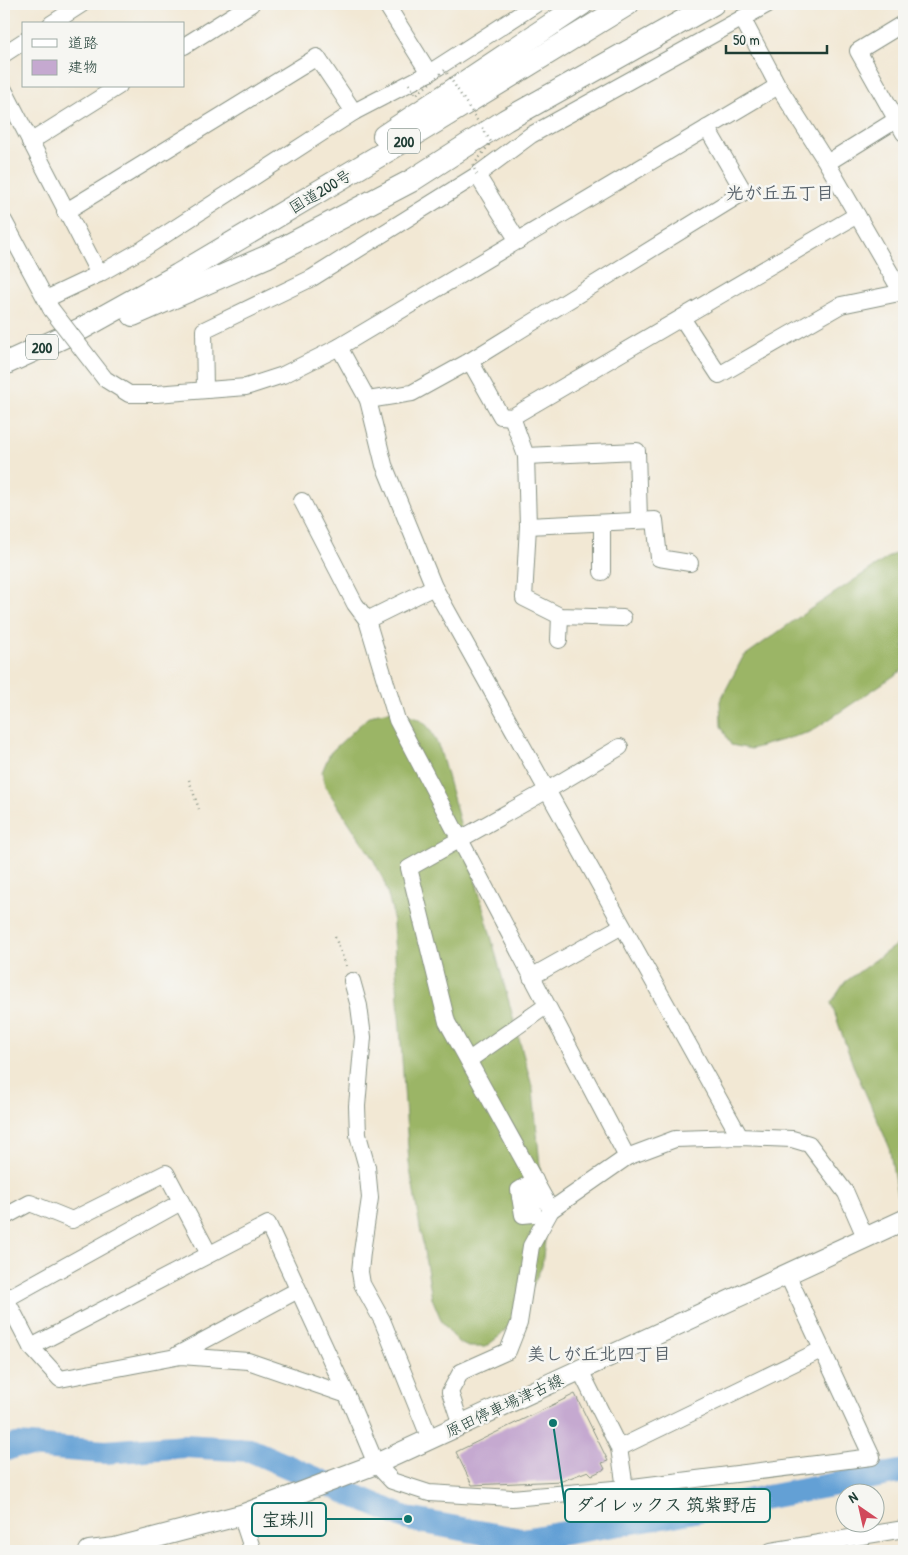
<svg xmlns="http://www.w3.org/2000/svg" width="908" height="1555" viewBox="0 0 908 1555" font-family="'Patrick Hand','Klee One',sans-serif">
  <rect width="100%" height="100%" fill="#f6f6f2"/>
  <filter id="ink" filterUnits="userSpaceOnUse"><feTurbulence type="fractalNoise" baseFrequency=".02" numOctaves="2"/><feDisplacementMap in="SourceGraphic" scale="10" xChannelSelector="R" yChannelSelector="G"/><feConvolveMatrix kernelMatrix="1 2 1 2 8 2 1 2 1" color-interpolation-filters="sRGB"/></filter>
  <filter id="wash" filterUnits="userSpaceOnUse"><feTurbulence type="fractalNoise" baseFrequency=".0096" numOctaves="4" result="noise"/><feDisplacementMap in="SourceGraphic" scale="20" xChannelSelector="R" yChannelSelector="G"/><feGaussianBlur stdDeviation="1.12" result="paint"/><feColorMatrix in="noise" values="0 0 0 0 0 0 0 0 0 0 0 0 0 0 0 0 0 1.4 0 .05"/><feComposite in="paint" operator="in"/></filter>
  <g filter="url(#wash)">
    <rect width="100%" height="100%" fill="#f2e8d4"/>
    <g fill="#9bb566" stroke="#5d794d">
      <path d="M904 547V669L810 732 751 749 731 745 721 726 720 701 743 657 809 610Z"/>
      <path d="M393 711C425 721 426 718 440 750L533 1090 546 1231 542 1266 518 1316 501 1335 485 1347H468L458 1342 442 1322 432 1298 409 1163 392 910 384 881 373 859 325 786 322 772 330 753 367 718 378 713Z"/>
      <path d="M904 939V1206L897 1195 889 1146 853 1065 831 1003 845 982Z"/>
    </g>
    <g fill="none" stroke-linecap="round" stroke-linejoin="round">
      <path stroke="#64a0d5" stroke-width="24" d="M4 1450 17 1445 105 1452 185 1446 250 1450 408 1519 522 1540 663 1517 904 1471"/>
    </g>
    <g id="blocks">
      <path fill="#c5a9d0" d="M575 1394 608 1461 602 1463 605 1469 592 1475 588 1471 562 1481 472 1485 456 1452Z"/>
    </g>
  </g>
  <g filter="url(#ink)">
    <use href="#blocks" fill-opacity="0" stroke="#889284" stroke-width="1"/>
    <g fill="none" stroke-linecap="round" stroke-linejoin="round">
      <g stroke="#889284" stroke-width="18">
        <g id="minor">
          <path d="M386 4 429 73"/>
          <path d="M742 18 778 86 827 163 902 293"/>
          <path d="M904 23 858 51 904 133"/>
          <path d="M51 24 82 4"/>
          <path d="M184 46 251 4"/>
          <path d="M4 54 24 41"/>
          <path d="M4 90 99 274 143 249 354 112 429 73 536 4"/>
          <path d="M30 142 119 86"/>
          <path d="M827 163 904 115"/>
          <path d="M477 175 518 241"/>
          <path d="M65 212 317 57 354 112"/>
          <path d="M4 221 51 309"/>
          <path d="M46 299 99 274"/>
          <path d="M682 318 719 375 841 305 904 292"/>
          <path d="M339 347 368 400 384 465 434 587 740 1137"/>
          <path d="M470 361 501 416 512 417 857 215"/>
          <path d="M205 390 204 330 312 278 477 175 531 135 768 4"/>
          <path d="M156 394 246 387 283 375 339 347 778 86"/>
          <path d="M368 400 412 393 470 361 744 192 707 128"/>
          <path d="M512 417 526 456 528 526 524 598 560 616 623 618"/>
          <path d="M526 456 637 451 639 520"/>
          <path d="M302 501 355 604 367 620 434 587"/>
          <path d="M602 523V572"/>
          <path d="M528 526 655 520 659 558 690 563"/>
          <path d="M367 620 397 720 627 1157"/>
          <path d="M559 640 560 616"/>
          <path d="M531 977 622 926"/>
          <path d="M352 981 359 1006 363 1037 357 1106 358 1135 367 1167 370 1198 362 1252 360 1272 362 1284 382 1320 430 1439"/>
          <path d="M469 1060 546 1006"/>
          <path d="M520 1198 530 1197 534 1214 523 1215 519 1190 535 1180"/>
          <path d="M551 1210 447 1022 409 868 546 791 620 747"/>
          <path d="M4 1217 30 1203 72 1220 166 1173 209 1254"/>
          <path d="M4 1295 31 1347 60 1379 181 1356 248 1361 347 1395"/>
          <path d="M6 1299 181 1202"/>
          <path d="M31 1347 268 1224 347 1395 376 1464 392 1481 429 1493 512 1498 625 1488 872 1457 787 1274"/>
          <path d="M177 1355 298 1290"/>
          <path d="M580 1370 619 1448 625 1488"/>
          <path d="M461 1425 450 1392 461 1372 508 1351 519 1323 531 1246 551 1210 627 1157 675 1139 740 1137 792 1139 809 1144 846 1193 866 1239"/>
          <path d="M619 1448 821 1350"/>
          <path d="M241 1515 253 1551"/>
          <path d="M771 1551 904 1529"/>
        </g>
      </g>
      <g stroke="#889284" stroke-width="22">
        <path id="major" d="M89 1551 115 1548 241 1515 376 1464 904 1220"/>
      </g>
      <g stroke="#889284" stroke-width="24">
        <g id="highway">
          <path d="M384 136 582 4"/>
          <path d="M133 315 266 257 411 181 506 120 713 4"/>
          <path d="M4 364 81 329 178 275 414 135 628 4"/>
        </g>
      </g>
      <g stroke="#889284" stroke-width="2.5" stroke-dasharray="1 4" stroke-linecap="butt">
        <path d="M189 780 199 809"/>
        <path d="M335 937 347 968"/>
      </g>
      <use href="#minor" stroke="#fff" stroke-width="16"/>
      <use href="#major" stroke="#fff" stroke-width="20"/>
      <use href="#highway" stroke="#fff" stroke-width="22"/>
      <g stroke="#889284" stroke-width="18" stroke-linecap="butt">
        <path id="minor-bridge" d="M51 309 105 379 129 394H156"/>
      </g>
      <path stroke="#889284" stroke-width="2.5" stroke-dasharray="1 4" stroke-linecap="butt" d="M409 84 416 95 445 70 491 142 473 166 477 175"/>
      <use href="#minor-bridge" stroke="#fff" stroke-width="16"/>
    </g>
  </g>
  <g text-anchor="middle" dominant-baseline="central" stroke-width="5" stroke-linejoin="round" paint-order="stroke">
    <g fill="#f6f6f2" stroke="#60746d" stroke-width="1">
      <rect x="388" y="128.5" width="32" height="25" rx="4"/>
      <rect x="26" y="334.5" width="32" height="25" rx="4"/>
    </g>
    <g font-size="15" font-weight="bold" fill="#1f3d34">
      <text x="404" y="141">200</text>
      <text x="42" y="347">200</text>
    </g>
    <g font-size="16" fill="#1f3d34" stroke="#f6f6f2">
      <text transform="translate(320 191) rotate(-31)">国道200号</text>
      <text transform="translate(504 1405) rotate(-25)">原田停車場津古線</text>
    </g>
    <g font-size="18" font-weight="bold" fill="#59636b" stroke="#f6f6f2">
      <text x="780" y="192">光が丘五丁目</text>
      <text x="599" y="1353">美しが丘北四丁目</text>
    </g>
  </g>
  <path fill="none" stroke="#0f766e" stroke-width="2" d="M553 1423L565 1505M408 1519L326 1519"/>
  <g fill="#0f766e" stroke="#f6f6f2" stroke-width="2">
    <circle cx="553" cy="1423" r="5"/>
    <circle cx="408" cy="1519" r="5"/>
  </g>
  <g fill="#f6f6f2" stroke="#0f766e" stroke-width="2">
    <rect x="565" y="1489" width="205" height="33" rx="5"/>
    <rect x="252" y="1503" width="74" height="33" rx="5"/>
  </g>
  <g font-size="18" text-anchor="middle" font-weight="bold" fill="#1f3d34">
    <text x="667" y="1511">ダイレックス 筑紫野店</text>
    <text x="289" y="1526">宝珠川</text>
  </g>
  <rect width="908" height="1555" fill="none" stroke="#f6f6f2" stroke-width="20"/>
  <rect x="22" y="22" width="162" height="65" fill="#f6f6f2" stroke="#a0aca6"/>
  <rect x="32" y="39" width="25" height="8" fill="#ffffff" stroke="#a0aca6"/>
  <text x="68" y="48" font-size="15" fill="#1f3d34">道路</text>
  <rect x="32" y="60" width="25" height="15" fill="#c5a9d0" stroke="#a0aca6"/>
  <text x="68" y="72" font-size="15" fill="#1f3d34">建物</text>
  <g transform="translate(860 1508) rotate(326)"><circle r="24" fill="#f6f6f2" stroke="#a0aca6"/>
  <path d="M0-4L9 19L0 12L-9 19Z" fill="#d1495b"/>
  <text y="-8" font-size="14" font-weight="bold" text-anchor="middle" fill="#1f3d34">N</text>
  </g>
  <path d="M726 45v8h101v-8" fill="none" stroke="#1f3d34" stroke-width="2.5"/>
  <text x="733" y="45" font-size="15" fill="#1f3d34" stroke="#f6f6f2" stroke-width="4" paint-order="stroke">50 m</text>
</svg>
